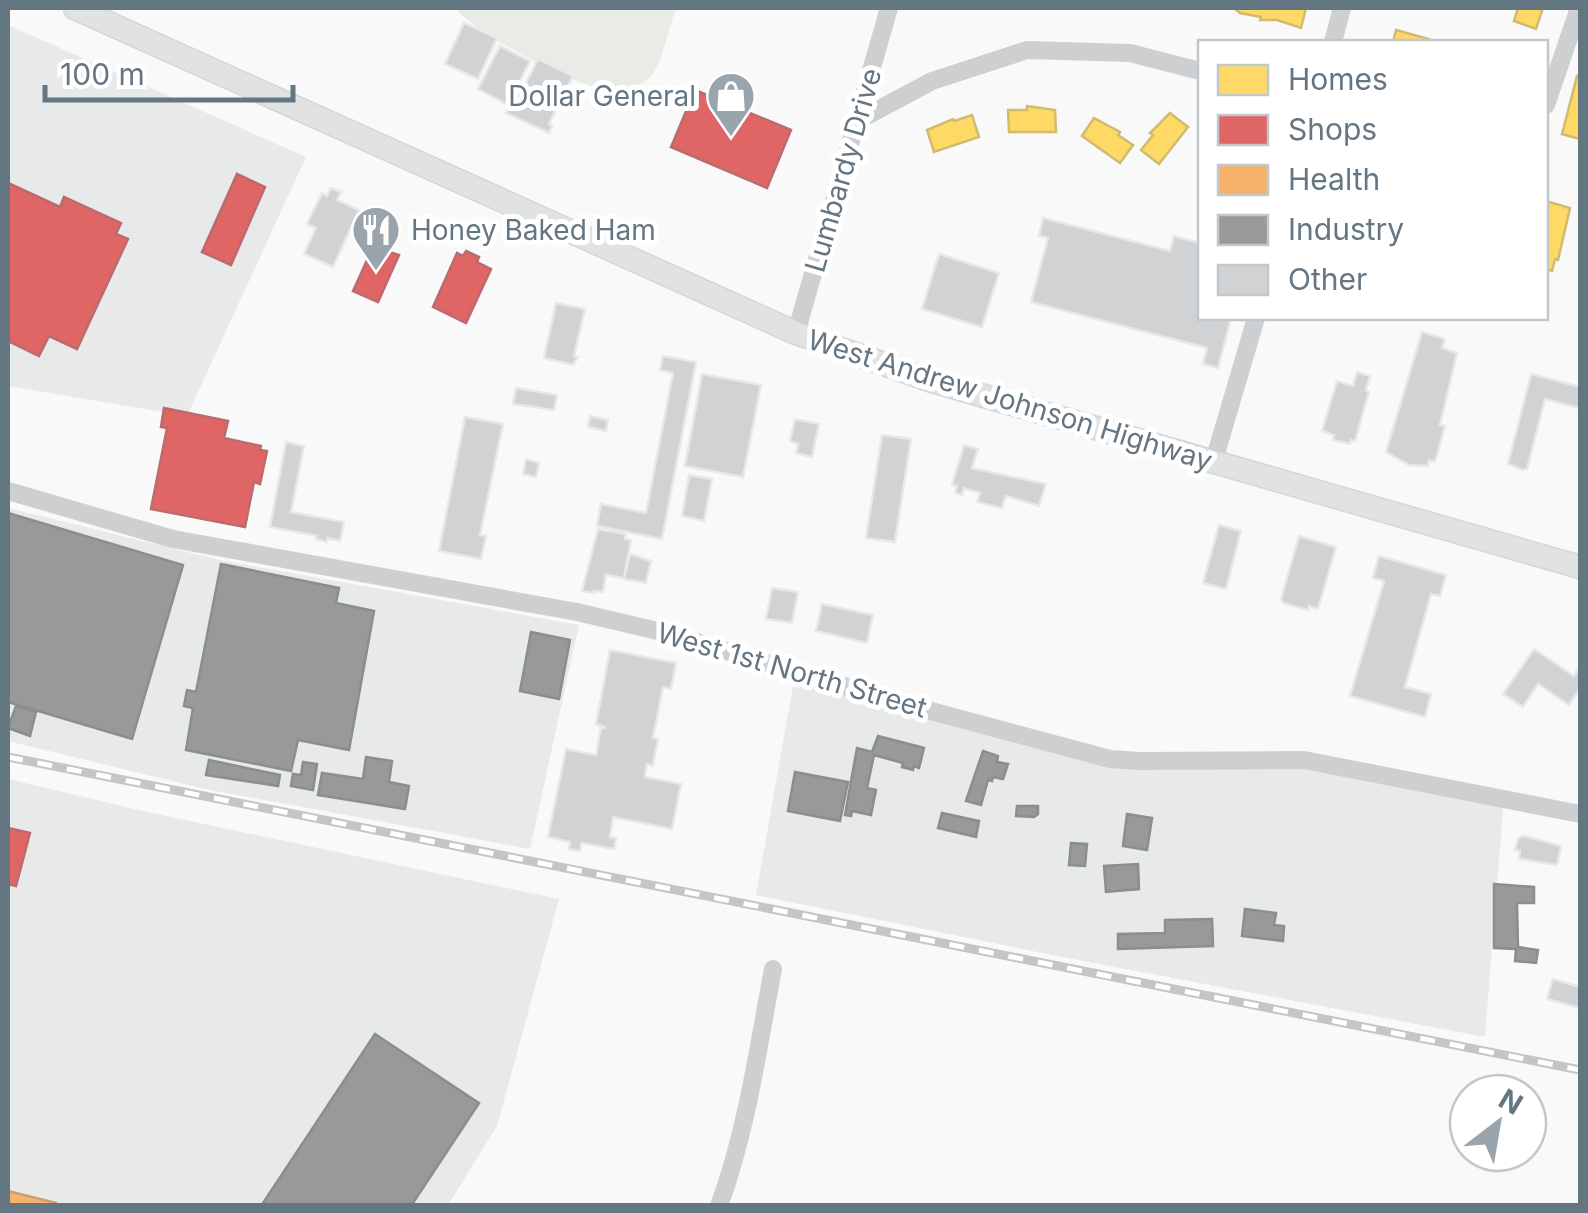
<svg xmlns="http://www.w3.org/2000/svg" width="1588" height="1213" viewBox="0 0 1588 1213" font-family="Inter,sans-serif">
  <rect width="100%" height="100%" fill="#f9f9f9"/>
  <g fill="#e8e9e9">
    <path d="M8 25 306 157 187 416 8 386Z"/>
    <path d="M8 508 220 560 579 625 530 849 205 789 8 741Z"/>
    <path d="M796 669 1110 759H1293L1504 798 1485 1037 1052 955 756 895Z"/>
    <path d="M8 779 143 811 559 899 497 1126 448 1205 8 1206Z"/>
  </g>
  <path fill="#e8ebe6" d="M456 8H676C670 24 662 61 653 74 645 84 623 92 611 91 581 89 470 31 456 8Z"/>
  <g fill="#ffd966" stroke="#d1bb6f" stroke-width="2.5">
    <path d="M1234 8H1306L1301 28 1277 20H1260L1261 17 1240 13Z"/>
    <path d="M1518 8H1543L1536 29 1514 21Z"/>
    <path d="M1396 30 1429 39 1428 42H1393Z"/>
    <path d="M1577 76 1580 77V139L1562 134Z"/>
    <path d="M1027 106 1055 110 1056 132H1009L1008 110H1027Z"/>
    <path d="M1170 113 1188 127 1159 164 1141 150 1153 135 1150 133Z"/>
    <path d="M972 115 979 137 934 152 927 130 953 119 954 121Z"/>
    <path d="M1094 118 1120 132 1118 135 1133 145 1120 163 1082 136Z"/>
    <path d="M1546 201 1570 208 1558 260 1555 259 1552 271 1546 269Z"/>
  </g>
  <g fill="#e06666" stroke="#bb6b6f" stroke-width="2.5">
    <path d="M695 90 791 130 767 188 671 147Z"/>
    <path d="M237 174 265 187 231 265 202 252Z"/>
    <path d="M8 183 60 207 64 197 121 223 116 234 128 239 77 349 49 336 39 356 8 341Z"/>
    <path d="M373 247 399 255 378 302 353 291Z"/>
    <path d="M466 251 479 257 477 262 491 269 466 323 433 307 457 253 463 256Z"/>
    <path d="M164 408 228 421 224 438 261 446 260 450 267 451 260 484 254 482 245 527 151 509 167 428 161 427Z"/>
    <path d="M8 825V828L30 833 16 886 8 884Z"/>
  </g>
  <path fill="#f6b26b" stroke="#caa072" stroke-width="2.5" d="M8 1191 56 1203V1206H8Z"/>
  <g fill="#999" stroke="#898e92" stroke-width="2.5">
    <path d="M8 513 183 565 132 739 8 702Z"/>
    <path d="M221 564 339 588 336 603 374 611 349 750 298 740 291 771 186 750 193 708 184 706 187 690 196 692Z"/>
    <path d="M531 632 570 640 559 699 520 691Z"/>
    <path d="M16 706 36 712 30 736 8 728Z"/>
    <path d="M878 736 924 748 919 768 914 766 913 770 902 767 903 763 874 755 867 788 876 790 871 815 852 811 851 816 845 815 857 748 872 752Z"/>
    <path d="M983 751 998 756 997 762 1008 764 1003 779 993 777 992 781 988 780 981 805 966 801Z"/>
    <path d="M366 757 392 761 389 782 409 786 405 809 318 795 322 773 363 779Z"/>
    <path d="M209 760 280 775 278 786 206 775Z"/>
    <path d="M303 762 317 764 313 790 291 786 293 774 301 775Z"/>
    <path d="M795 772 848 782 840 821 788 811Z"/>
    <path d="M1017 806H1038V814L1034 817 1016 816Z"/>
    <path d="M942 813 979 821 976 837 938 828Z"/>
    <path d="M1127 814 1152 818 1147 850 1123 846Z"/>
    <path d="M1071 843 1087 844 1085 866 1069 865Z"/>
    <path d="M1138 864 1139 889 1106 892 1104 866Z"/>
    <path d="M1494 884 1534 887V903H1517L1518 947 1538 950 1536 963 1515 961 1516 949 1494 948Z"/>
    <path d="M1245 909 1276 913 1274 925 1284 926 1283 941 1242 936Z"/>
    <path d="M1212 919 1213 946 1118 949V934L1165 933V920Z"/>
    <path d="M375 1034 479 1103 411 1206H261Z"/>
  </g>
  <g fill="#d0d2d3" stroke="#e8e8e8" stroke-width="2.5">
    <path d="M464 23 497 38 478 79 445 64Z"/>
    <path d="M500 46 530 61 508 105 478 89Z"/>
    <path d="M538 59 573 76 549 124 552 126 549 133 506 113 517 91 521 93Z"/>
    <path d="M331 188 341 192 337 200 359 210 333 267 304 254 316 228 307 224 322 193 327 196Z"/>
    <path d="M1043 218 1170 251 1174 236 1200 243V318H1231L1218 368 1203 364 1207 348 1031 302 1048 238 1039 236Z"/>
    <path d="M939 254 999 273 982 327 922 309Z"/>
    <path d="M556 303 585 309 574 356 578 357 573 365 544 358Z"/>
    <path d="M1422 332 1445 339 1442 348 1457 353 1440 425 1445 426 1435 462 1429 460 1428 466 1409 465 1386 452Z"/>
    <path d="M663 356 696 362 662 539 597 526 601 504 646 513 673 373 660 370Z"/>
    <path d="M1357 372 1370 376 1366 390 1369 392 1355 441 1351 440 1350 444 1333 440 1334 435 1322 431 1337 381 1353 386Z"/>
    <path d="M702 374 761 385 743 477 685 466Z"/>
    <path d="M1531 374 1580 387V412L1579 408 1545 399 1527 469 1523 470 1508 464Z"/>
    <path d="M516 388 557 395 554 410 513 404Z"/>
    <path d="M590 416 608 420 606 431 588 427Z"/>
    <path d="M465 417 503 424 480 535 486 536 481 559 439 551Z"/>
    <path d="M795 419 819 424 812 457 796 453 798 444 790 441Z"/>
    <path d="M882 435 911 439 895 542 866 538Z"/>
    <path d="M286 442 304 446 291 512 344 522 340 541 328 538 327 542 316 539 317 536 270 527Z"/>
    <path d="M964 445 978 449 972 468 1046 484 1039 506 1006 496 1002 508 977 502 980 493 964 488 962 495 955 493 957 486 952 485Z"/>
    <path d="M526 459 539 463 536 477 523 474Z"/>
    <path d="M689 475 712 479 704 521 682 516Z"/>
    <path d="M1219 525 1241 531 1226 589 1203 583Z"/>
    <path d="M598 529 626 534 625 539 631 540 624 578 606 575 603 592 594 591V593L582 591Z"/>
    <path d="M1299 536 1336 547 1318 609 1309 606 1308 610 1283 603 1281 599Z"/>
    <path d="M630 554 651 561 646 583 624 579Z"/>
    <path d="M1379 556 1446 575 1440 596 1431 594 1405 687 1431 694 1425 717 1350 696 1384 581 1373 578Z"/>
    <path d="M772 588 798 592 792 623 766 619Z"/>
    <path d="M822 604 873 615 867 643 816 631Z"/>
    <path d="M1534 649 1574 676 1580 666V688L1569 705 1538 684 1523 707 1503 694Z"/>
    <path d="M610 650 676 663 671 689 663 687 653 738 658 739 653 766 647 764 645 777 681 784 672 829 613 817 610 837 616 838 614 849 582 843 580 851 569 849 570 842 548 837 566 749 596 755 601 727 606 728 596 724Z"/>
    <path d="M1524 836 1561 846 1557 865 1519 859 1520 851 1515 850 1518 838Z"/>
    <path d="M1553 979 1580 987V1008L1547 999Z"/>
  </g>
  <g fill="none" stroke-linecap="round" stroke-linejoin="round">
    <g stroke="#d5d6d7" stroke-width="25">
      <path id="major" d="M75 8 796 333 932 381 1580 567"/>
    </g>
    <g stroke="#cecfd0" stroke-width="18">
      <path d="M1333 42 1342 8"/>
      <path d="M1546 105 1579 8"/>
      <path d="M859 120 932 81 1027 50 1130 53 1200 71"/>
      <path d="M796 333 889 8"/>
      <path d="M1213 464 1256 318"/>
      <path d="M8 491 173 539 577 612 666 633 905 704 1110 759 1140 761 1304 760 1580 814"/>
      <path d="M719 1206C747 1130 758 1048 773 969"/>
    </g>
    <use href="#major" stroke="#e1e2e2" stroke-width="22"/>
    <g stroke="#c3c5c6" stroke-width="9">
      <path id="rail" d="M8 757 1580 1070"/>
    </g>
    <use href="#rail" stroke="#fff" stroke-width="5" stroke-dasharray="15" stroke-linecap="butt"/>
  </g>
  <defs>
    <g id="shop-pin" transform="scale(2.5)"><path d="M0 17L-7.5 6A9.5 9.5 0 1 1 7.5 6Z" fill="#99a4ac" stroke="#fff"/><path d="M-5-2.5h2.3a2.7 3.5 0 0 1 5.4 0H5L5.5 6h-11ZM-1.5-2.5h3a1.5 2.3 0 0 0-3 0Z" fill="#fff"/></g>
    <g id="restaurant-pin" transform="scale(2.5)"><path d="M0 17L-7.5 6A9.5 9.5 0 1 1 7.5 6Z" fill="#99a4ac" stroke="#fff"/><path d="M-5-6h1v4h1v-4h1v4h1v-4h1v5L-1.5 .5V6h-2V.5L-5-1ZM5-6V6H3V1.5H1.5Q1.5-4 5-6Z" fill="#fff"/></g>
  </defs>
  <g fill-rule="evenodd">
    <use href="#shop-pin" x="731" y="96"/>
    <use href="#restaurant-pin" x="376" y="230"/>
  </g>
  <g text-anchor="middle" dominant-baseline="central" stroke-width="10" stroke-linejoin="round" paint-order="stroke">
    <g font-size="28" fill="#657683" stroke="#fff" text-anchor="end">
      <text x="696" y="96">Dollar General</text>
      <text x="411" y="230" text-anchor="start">Honey Baked Ham</text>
    </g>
    <g font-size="28" fill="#657683" stroke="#fff">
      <text transform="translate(843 170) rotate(-74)">Lumbardy Drive</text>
      <text transform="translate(1010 400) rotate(17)">West Andrew Johnson Highway</text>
      <text transform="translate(792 670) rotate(16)">West 1st North Street</text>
    </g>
  </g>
  <rect width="1588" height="1213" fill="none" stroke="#657683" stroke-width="20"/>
  <rect x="1198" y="40" width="350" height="280" fill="#ffffff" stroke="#c1c8cd" stroke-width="2.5"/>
  <rect x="1218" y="65" width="50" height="30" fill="#ffd966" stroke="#c1c8cd" stroke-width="2.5"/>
  <text x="1288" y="90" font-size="30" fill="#657683">Homes</text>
  <rect x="1218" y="115" width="50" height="30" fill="#e06666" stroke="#c1c8cd" stroke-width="2.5"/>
  <text x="1288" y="140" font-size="30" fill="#657683">Shops</text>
  <rect x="1218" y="165" width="50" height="30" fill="#f6b26b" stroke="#c1c8cd" stroke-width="2.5"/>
  <text x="1288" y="190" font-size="30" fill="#657683">Health</text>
  <rect x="1218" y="215" width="50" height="30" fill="#999999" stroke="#c1c8cd" stroke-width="2.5"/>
  <text x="1288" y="240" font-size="30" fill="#657683">Industry</text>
  <rect x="1218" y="265" width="50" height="30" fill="#d0d2d3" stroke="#c1c8cd" stroke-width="2.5"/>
  <text x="1288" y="290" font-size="30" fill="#657683">Other</text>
  <g transform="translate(1498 1123) rotate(31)"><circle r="48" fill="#ffffff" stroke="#c1c8cd" stroke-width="2.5"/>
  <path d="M0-8L18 38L0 25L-18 38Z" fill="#99a4ac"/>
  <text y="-15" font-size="28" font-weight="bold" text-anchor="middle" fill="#657683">N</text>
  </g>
  <path d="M45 85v15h248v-15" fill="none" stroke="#657683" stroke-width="5"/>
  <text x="60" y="85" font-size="30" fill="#657683" stroke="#ffffff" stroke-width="8" paint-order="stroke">100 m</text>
</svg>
